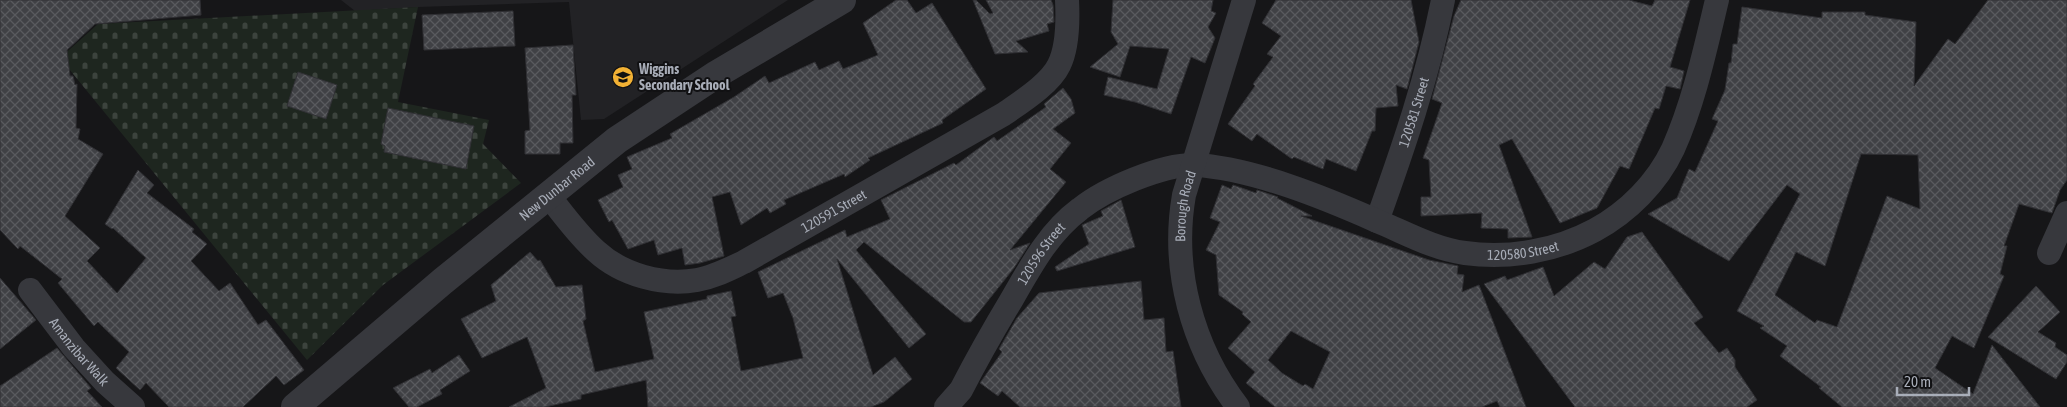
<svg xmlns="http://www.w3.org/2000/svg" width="2067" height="407" viewBox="0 0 2067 407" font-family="'Asap Condensed',sans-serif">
  <defs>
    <pattern id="cemetery-stones" width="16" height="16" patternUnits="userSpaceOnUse" patternTransform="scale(1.25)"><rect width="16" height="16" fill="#1e261f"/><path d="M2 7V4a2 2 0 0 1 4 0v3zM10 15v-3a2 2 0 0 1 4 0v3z" fill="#3c433d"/></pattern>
    <pattern id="building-cross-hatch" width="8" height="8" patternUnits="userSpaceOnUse" patternTransform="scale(1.25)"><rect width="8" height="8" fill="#404145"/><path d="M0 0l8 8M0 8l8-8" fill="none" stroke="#595a5e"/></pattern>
  </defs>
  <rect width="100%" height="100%" fill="#161618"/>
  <path fill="#222225" d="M341 0H788L604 119 581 120 569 2 418 7 355 11Z"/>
  <path fill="url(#cemetery-stones)" d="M418 7 398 102 489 120 483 144 521 183 383 285 307 360 60 58 98 24Z"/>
  <g fill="url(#building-cross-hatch)" stroke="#303034" fill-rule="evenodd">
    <path d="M0 0H200L201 15 95 24 67 50 70 76H73L75 85 77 84 76 128 80 129 78 139 103 154 65 216 100 248 87 261 117 293 146 258 113 228 112 229 105 224 138 170 154 185 147 193 194 229 192 232 207 244 191 261 219 291 230 283 258 325 266 320 304 370 284 385 276 376 243 407H169L146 383 140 390 116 368 129 352 98 322 94 326 58 283 62 279 20 246 18 249 0 230Z"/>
    <path d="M896 0H907L916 13 932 3 986 89 942 120 943 123 868 158 870 160 845 177 844 174 784 200 786 204 770 213 767 208 741 225 730 192 712 197 724 256 700 263 685 265 682 248 658 255 654 240 628 249 612 220 609 222 598 200 623 187 618 175 632 169 627 157 672 138 670 134 734 97 765 76 769 83 815 62 819 70 839 61 843 69 878 55 863 23Z"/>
    <path d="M973 0H976L990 14 993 13 986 0H1051L1053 5 1054 22 1047 24 1049 31 1016 41 1028 52 995 54Z"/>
    <path d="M1113 0H1213L1211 11 1216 13 1208 27 1215 38 1205 63 1191 57 1171 114 1135 102 1104 95 1108 77 1157 89 1169 49 1130 46 1120 77 1090 67 1118 44 1111 32Z"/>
    <path d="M1276 0H1411L1419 42 1407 89 1396 85 1398 106 1376 108 1375 131H1372L1356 171 1326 159 1323 169 1294 157 1292 159 1257 134 1252 141 1228 124 1255 86 1253 84 1273 57 1267 54 1281 36 1262 23Z"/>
    <path d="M1461 0H1629L1652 6 1655 0H1690L1670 67 1684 71 1680 89 1666 86 1659 109 1655 108 1629 169 1620 166 1597 208 1560 223 1512 139 1499 145 1532 237 1508 238V229L1481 228 1482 213 1421 216V197H1431L1429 160 1423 158 1442 103 1432 99 1454 16Z"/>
    <path d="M1988 0H2067V180L2060 190 2052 213 2019 204 2004 246H2007L2000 274 2004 276 1974 348 1952 336 1935 368 1973 394 1992 345 2040 407H1842L1819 388 1821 387 1780 356 1787 346 1760 328 1764 326 1737 311 1800 194 1787 185 1729 261 1648 214 1677 198 1689 169 1695 172 1718 121 1712 119 1725 90 1729 63H1731L1733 44H1737L1742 7 1822 18V12H1865V15L1916 22 1914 86 1948 39 1955 44ZM1861 154 1918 155 1920 209 1887 196 1837 327 1817 320 1815 323 1775 295 1796 252 1825 266Z"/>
    <path d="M513 11 515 46 424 50 422 15Z"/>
    <path d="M573 45 576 95H572L573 143H560V154H525V131L530 130 525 48Z"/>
    <path d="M298 72 337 85 326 119 287 106Z"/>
    <path d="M1063 88 1071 99 1075 113 1053 129 1071 143 1050 169 1066 182 1010 250 1030 243 1014 268 971 322H964L864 242 856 250 926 334 909 348 837 259 873 375 895 357 912 379 884 402 871 407H648L646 380 581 395V399L545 407H509L546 388 527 337 482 358 461 319 496 301 491 285 530 252 538 261 540 260 556 287 582 285 586 319 583 321 595 372 654 359 644 312 707 299V296L731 291 736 316 731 317 741 371 803 358 793 318 783 293 768 298 758 272 845 230 847 237 890 219 881 200 954 163 956 165 994 137 997 141 1046 107 1044 104Z"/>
    <path d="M388 108 474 126 466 169 384 152 385 146 381 144Z"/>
    <path d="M1222 185 1231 189 1233 185 1256 193 1257 190 1278 197 1277 198 1312 216H1301L1429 260 1458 266 1457 274 1464 275 1462 292 1479 285 1526 407H1500L1497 401 1482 407H1275L1246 383 1255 372 1228 348 1251 322 1242 314 1243 312 1219 295 1216 255 1206 250 1220 222 1210 218ZM1291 331 1330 352 1313 389 1305 384 1303 386 1282 373 1268 360Z"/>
    <path d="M1121 200 1135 247 1057 271 1055 267 1089 244 1082 225 1103 216 1101 211Z"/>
    <path d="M1642 232 1703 317 1694 323 1719 353 1727 348 1735 360V367L1757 400 1747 407H1575L1484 284 1505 276 1507 280 1543 267 1554 296 1594 262 1605 269 1627 237Z"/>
    <path d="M0 278 36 320 0 349Z"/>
    <path d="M1141 281 1144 320 1164 318 1166 352 1173 351 1181 407H1020L1002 391 998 396 980 383 1002 352 999 349 1017 318 1039 293Z"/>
    <path d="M2036 286 2060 312 2038 332 2056 343 2055 347 2067 355V362L2056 379 1988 337Z"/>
    <path d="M57 348 91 388 87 391 102 407H0V386Z"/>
    <path d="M459 355 470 371 440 390 442 394 417 407H409L393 388 430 369 432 373Z"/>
  </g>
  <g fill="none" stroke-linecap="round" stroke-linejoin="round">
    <g stroke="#37383d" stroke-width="24">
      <path id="s1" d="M548 195C563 214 578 235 596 251 622 275 663 286 697 280 714 277 729 269 744 262L1004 114C1021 102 1050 84 1059 65 1068 47 1068 20 1067 0"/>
      <path id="s2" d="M1377 221C1403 149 1428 76 1443 0"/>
      <path d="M2049 253 2067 213"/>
      <path id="s3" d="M30 290 74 348 105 382 133 407"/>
      <path id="s4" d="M946 407 961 390C977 359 994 329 1012 299 1031 266 1049 232 1080 209 1105 189 1162 164 1195 165 1252 168 1325 198 1377 221 1406 233 1434 249 1465 253 1509 259 1556 251 1595 230 1628 212 1657 183 1673 149 1694 102 1705 50 1717 0"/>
      <path id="s5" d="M1238 407C1192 347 1171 269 1184 195L1244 0"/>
    </g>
    <path stroke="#37383d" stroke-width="28" id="s6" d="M295 407 443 281 617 140 717 74 842 0"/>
  </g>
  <defs>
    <g id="school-disc" transform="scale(1.125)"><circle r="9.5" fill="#f2b134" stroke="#111113"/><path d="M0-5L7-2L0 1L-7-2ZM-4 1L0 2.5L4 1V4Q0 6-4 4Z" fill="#111"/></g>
  </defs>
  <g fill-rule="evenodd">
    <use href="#school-disc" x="623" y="77"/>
  </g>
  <g text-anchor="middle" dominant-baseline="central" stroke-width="4" stroke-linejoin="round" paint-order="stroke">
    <g font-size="14" font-weight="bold" fill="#a8adb8" stroke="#111113" text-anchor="start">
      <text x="639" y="69">Wiggins<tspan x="639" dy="16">Secondary School</tspan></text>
    </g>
    <g font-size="14" fill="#a8adb8" stroke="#111113">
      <text stroke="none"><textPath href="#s2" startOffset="115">120581 Street</textPath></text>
      <text stroke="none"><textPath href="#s6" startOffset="341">New Dunbar Road</textPath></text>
      <text stroke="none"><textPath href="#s5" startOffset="214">Borough Road</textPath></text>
      <text stroke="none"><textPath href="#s1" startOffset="336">120591 Street</textPath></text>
      <text stroke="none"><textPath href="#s4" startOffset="709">120580 Street</textPath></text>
      <text stroke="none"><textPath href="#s4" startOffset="181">120596 Street</textPath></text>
      <text stroke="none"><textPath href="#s3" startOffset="79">Amanzibar Walk</textPath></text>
    </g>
  </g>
  <path d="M1897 387v8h72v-8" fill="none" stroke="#a8adb8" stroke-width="2.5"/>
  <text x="1904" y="387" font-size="15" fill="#a8adb8" stroke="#111113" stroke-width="4" paint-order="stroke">20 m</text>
</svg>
